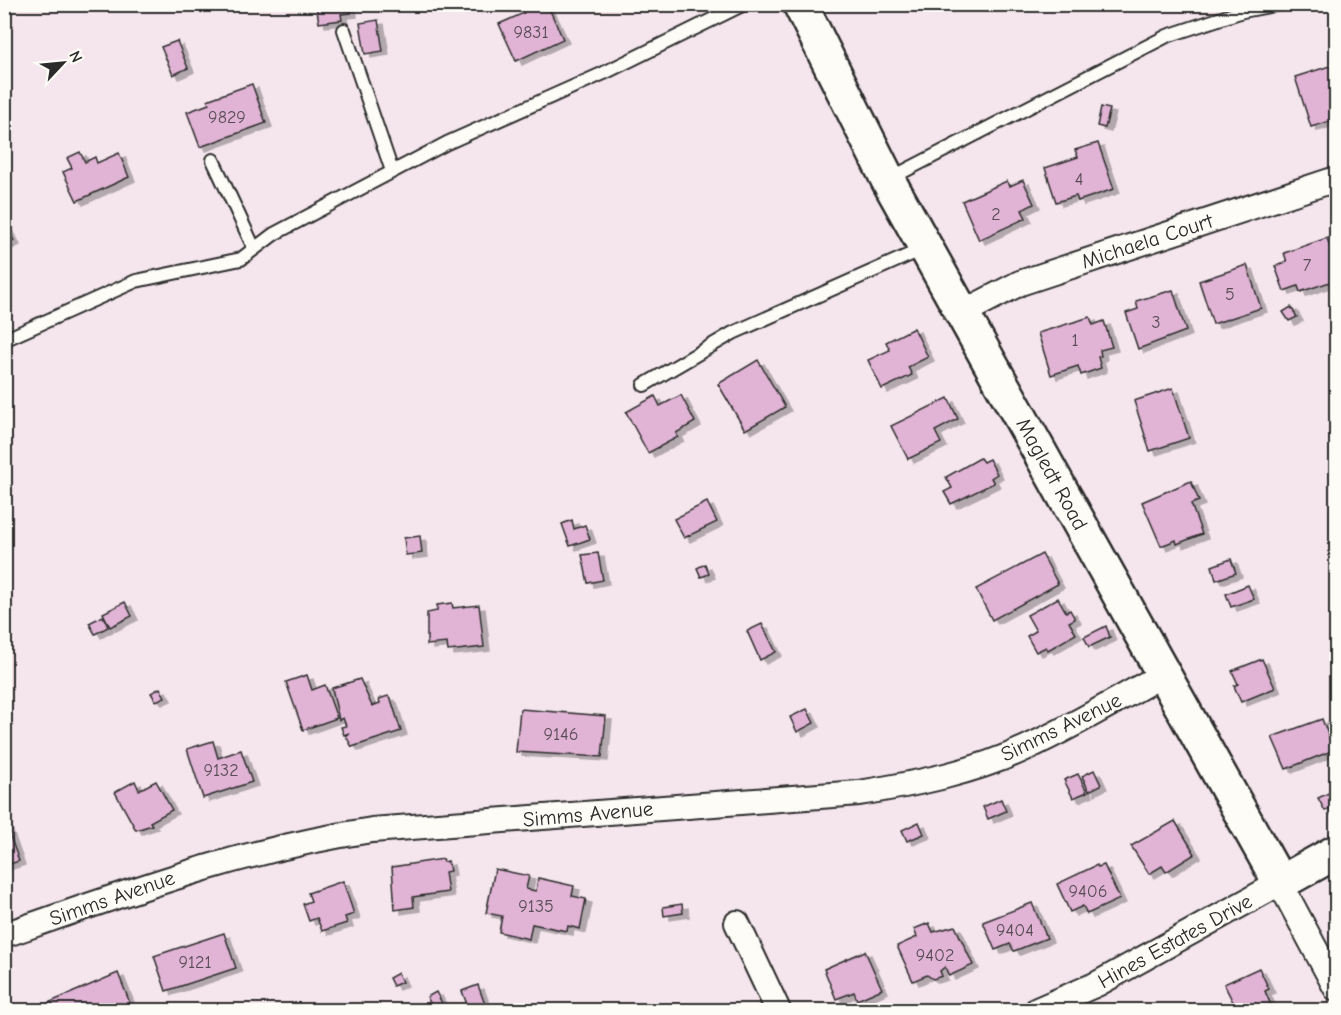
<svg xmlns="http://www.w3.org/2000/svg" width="1341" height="1015" viewBox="0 0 1341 1015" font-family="'Comic Neue',sans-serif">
  <defs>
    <filter id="shadow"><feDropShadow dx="6" dy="4" stdDeviation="0" flood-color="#0004"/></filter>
  </defs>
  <rect width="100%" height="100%" fill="#f5e6ed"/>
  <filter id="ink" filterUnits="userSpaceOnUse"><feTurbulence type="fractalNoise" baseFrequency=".0167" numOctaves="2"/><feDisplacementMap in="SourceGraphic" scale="12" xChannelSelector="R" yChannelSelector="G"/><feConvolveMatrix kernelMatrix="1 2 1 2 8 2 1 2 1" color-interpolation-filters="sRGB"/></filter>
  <g filter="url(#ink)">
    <g fill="#e1b3d5" stroke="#2b2b2b" stroke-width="1.5" filter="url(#shadow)">
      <path d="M316 4H350L351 13 341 14 342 20 319 23Z"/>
      <path d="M547 4 563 39 516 61 499 24 524 13 522 9 528 4Z"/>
      <path d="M378 20 383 51 365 54 360 23Z"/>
      <path d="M177 41 188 68 173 75 161 47Z"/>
      <path d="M1336 64V114L1330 116 1331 121 1311 127 1295 77Z"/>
      <path d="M252 84 266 123 200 147 187 112 209 104 207 100Z"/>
      <path d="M1101 107 1110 109 1105 128 1097 126Z"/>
      <path d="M1098 143 1114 189 1078 201 1076 196 1056 202 1045 168 1078 157 1075 150Z"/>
      <path d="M80 152 85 162 95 157 97 163 119 153 129 177 77 201 63 172 72 168 67 158Z"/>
      <path d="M1023 180 1034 204 1022 210 1026 218 979 240 962 201 1007 181 1010 186Z"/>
      <path d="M4 220 14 241 4 246Z"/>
      <path d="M1327 238 1336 264V280L1300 292 1298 286 1284 291 1275 266 1287 262 1284 253Z"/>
      <path d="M1247 265 1261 308 1213 324 1199 281Z"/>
      <path d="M1173 290 1186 331 1138 349 1126 313 1138 309 1136 301Z"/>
      <path d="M1291 307 1297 317 1289 321 1283 312Z"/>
      <path d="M1090 317 1093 325 1104 321 1112 347 1100 350 1101 356 1098 357 1101 368 1081 375 1078 366 1051 375 1038 333Z"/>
      <path d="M914 328 928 357 908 367 912 375 882 389 868 360 890 350 886 342Z"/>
      <path d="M758 360 785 407 745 430 718 384Z"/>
      <path d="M1173 388 1189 438 1150 451 1134 401Z"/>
      <path d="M681 395 695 422 676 433 678 437 648 453 626 412 655 396 660 406Z"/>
      <path d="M948 398 958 419 935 431 941 443 908 459 891 426Z"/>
      <path d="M980 458 983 462 989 459 997 474 991 478 994 483 951 504 944 492 952 488 946 477Z"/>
      <path d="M1191 481 1199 501 1191 504 1202 534 1177 544 1176 540 1161 546 1142 502Z"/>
      <path d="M707 502 717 522 684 538 674 519Z"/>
      <path d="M572 520 574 529 585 525 590 539 570 546 562 524Z"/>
      <path d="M420 536 422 553 406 555 404 538Z"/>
      <path d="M598 553 603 580 588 583 582 555Z"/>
      <path d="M1042 554 1058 584 992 620 976 589Z"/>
      <path d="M1231 559 1236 573 1216 580 1212 566Z"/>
      <path d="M705 564 709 574 701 577 697 568Z"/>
      <path d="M1248 585 1254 599 1231 607 1226 594Z"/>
      <path d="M1058 598 1066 612 1070 610 1075 619 1069 622 1076 634 1048 650 1046 647 1036 652 1027 636 1036 631 1027 615Z"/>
      <path d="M125 602 132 616 110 627 103 613Z"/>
      <path d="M452 603 453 608 479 605 484 647 448 651 447 643 427 645V613L437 611V605Z"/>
      <path d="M103 616 108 627 95 634 89 623Z"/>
      <path d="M762 624 776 652 760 660 747 631Z"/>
      <path d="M1106 626 1110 637 1089 647 1084 637Z"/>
      <path d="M1262 659 1275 688 1241 702 1234 686 1238 684 1232 671Z"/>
      <path d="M307 675 312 690 325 685 337 718 303 730 286 682Z"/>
      <path d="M360 679 372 706 380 703 379 699 388 696 391 699 401 731 352 747 346 736 349 733 344 735 341 727 346 726 343 718 339 720 332 688Z"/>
      <path d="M160 688 165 697 156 701 151 693Z"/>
      <path d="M520 709 606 716 602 757 516 752Z"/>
      <path d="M807 709 814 723 797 732 790 717Z"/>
      <path d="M1322 719 1334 750 1286 769 1272 737Z"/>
      <path d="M213 741 218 758 241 750 252 782 203 798 187 749Z"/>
      <path d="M1094 770 1101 785 1089 791 1082 776Z"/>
      <path d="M1078 774 1087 792 1073 798 1064 780Z"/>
      <path d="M135 781 139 790 156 781 172 810 150 822 152 825 136 830 115 792Z"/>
      <path d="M1335 790 1336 805 1325 811 1318 798Z"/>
      <path d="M1001 799 1006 811 988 819 983 807Z"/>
      <path d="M4 819 19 861 4 866Z"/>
      <path d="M1175 821 1195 854 1166 872 1162 866 1149 874 1131 846Z"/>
      <path d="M919 822 924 834 907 841 902 830Z"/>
      <path d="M443 859 444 862 448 861 450 871 445 872 448 892 413 897 414 907 395 910 392 867Z"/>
      <path d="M1097 865 1098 867 1104 865 1120 899 1087 914 1083 906 1070 912 1057 884Z"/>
      <path d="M495 869 529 876 526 889 536 891 538 878 574 886 572 896 586 899 580 929 568 926 567 931 532 924 529 939 499 932 502 916 486 913Z"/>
      <path d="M343 881 354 914 345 917 347 923 322 931 317 918 309 921 303 904 311 901 308 893Z"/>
      <path d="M1032 903 1047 938 1014 951 1010 944 995 950 983 922Z"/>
      <path d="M682 904 683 913 664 916 663 907Z"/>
      <path d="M929 923 933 932 955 926 973 965 949 976 945 967 940 971 942 976 933 979 927 975 913 981 897 946 917 937 914 929Z"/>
      <path d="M224 933 236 968 166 991 154 956Z"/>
      <path d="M865 951 882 989 857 1000 854 992 836 999 824 969Z"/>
      <path d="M1259 968 1269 989 1265 991 1273 1010H1237L1224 984Z"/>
      <path d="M118 973 132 1008 125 1010H32Z"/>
      <path d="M398 973 402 982 393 986 389 978Z"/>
      <path d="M478 985 487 1010H469L462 991Z"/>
      <path d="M436 992 443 1005 434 1010 427 997Z"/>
    </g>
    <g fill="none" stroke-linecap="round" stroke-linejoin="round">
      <g stroke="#2b2b2b" stroke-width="16">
        <g id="lane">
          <path d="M344 30 392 171"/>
          <path d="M213 160 254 248"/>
          <path d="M889 179 1167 36 1243 11 1280 4"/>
          <path d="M4 340 136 281 241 259 274 234 447 143 604 73 744 4"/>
          <path d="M644 385 733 333 925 248"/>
        </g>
      </g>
      <g stroke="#2b2b2b" stroke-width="28">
        <g id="street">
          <path d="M962 313 1020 283 1336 179"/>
          <path d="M737 923 778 1010"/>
          <path d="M4 935C126 893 244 849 372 830L859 793C915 784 976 772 1028 747 1074 726 1118 699 1162 675"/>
          <path d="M1037 1010 1097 984 1280 883 1336 988"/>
        </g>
      </g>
      <g stroke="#2b2b2b" stroke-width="38">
        <path id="secondary" d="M800 4 888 180 1280 883 1336 852"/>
      </g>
      <use href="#lane" stroke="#fdfcf7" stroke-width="12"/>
      <use href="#street" stroke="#fdfcf7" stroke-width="24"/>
      <use href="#secondary" stroke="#fdfcf7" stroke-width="33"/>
    </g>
  </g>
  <g text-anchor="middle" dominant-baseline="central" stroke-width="5" stroke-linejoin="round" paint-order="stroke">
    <g font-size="18" fill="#584d56">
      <text x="531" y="32">9831</text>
      <text x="227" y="117">9829</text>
      <text x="1079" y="179">4</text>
      <text x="996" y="214">2</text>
      <text x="1307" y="265">7</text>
      <text x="1230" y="294">5</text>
      <text x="1156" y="322">3</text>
      <text x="1075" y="340">1</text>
      <text x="561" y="734">9146</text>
      <text x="221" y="770">9132</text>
      <text x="1088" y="891">9406</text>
      <text x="536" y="906">9135</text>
      <text x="1015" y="930">9404</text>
      <text x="935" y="955">9402</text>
      <text x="195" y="962">9121</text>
    </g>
    <g font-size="21" fill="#2b2b2b" stroke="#fdfcf7">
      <text transform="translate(1147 241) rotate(-18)">Michaela Court</text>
      <text transform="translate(1052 474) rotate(61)">Magledt Road</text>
      <text transform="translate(1061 727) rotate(-26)">Simms Avenue</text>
      <text transform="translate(588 814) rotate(-5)">Simms Avenue</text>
      <text transform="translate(112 898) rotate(-19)">Simms Avenue</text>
      <text transform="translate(1175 941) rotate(-29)">Hines Estates Drive</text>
    </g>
  </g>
  <rect width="1341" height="1015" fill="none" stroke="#fdfcf7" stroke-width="24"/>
  <rect x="12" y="12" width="1317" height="991" fill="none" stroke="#2b2b2b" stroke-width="2" filter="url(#ink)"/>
  <g transform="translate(63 63) rotate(64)" stroke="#fdfcf7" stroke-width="4.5" paint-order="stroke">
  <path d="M0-4.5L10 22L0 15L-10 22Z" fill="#2b2b2b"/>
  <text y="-9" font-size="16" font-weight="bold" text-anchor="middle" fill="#2b2b2b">N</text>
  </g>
</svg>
